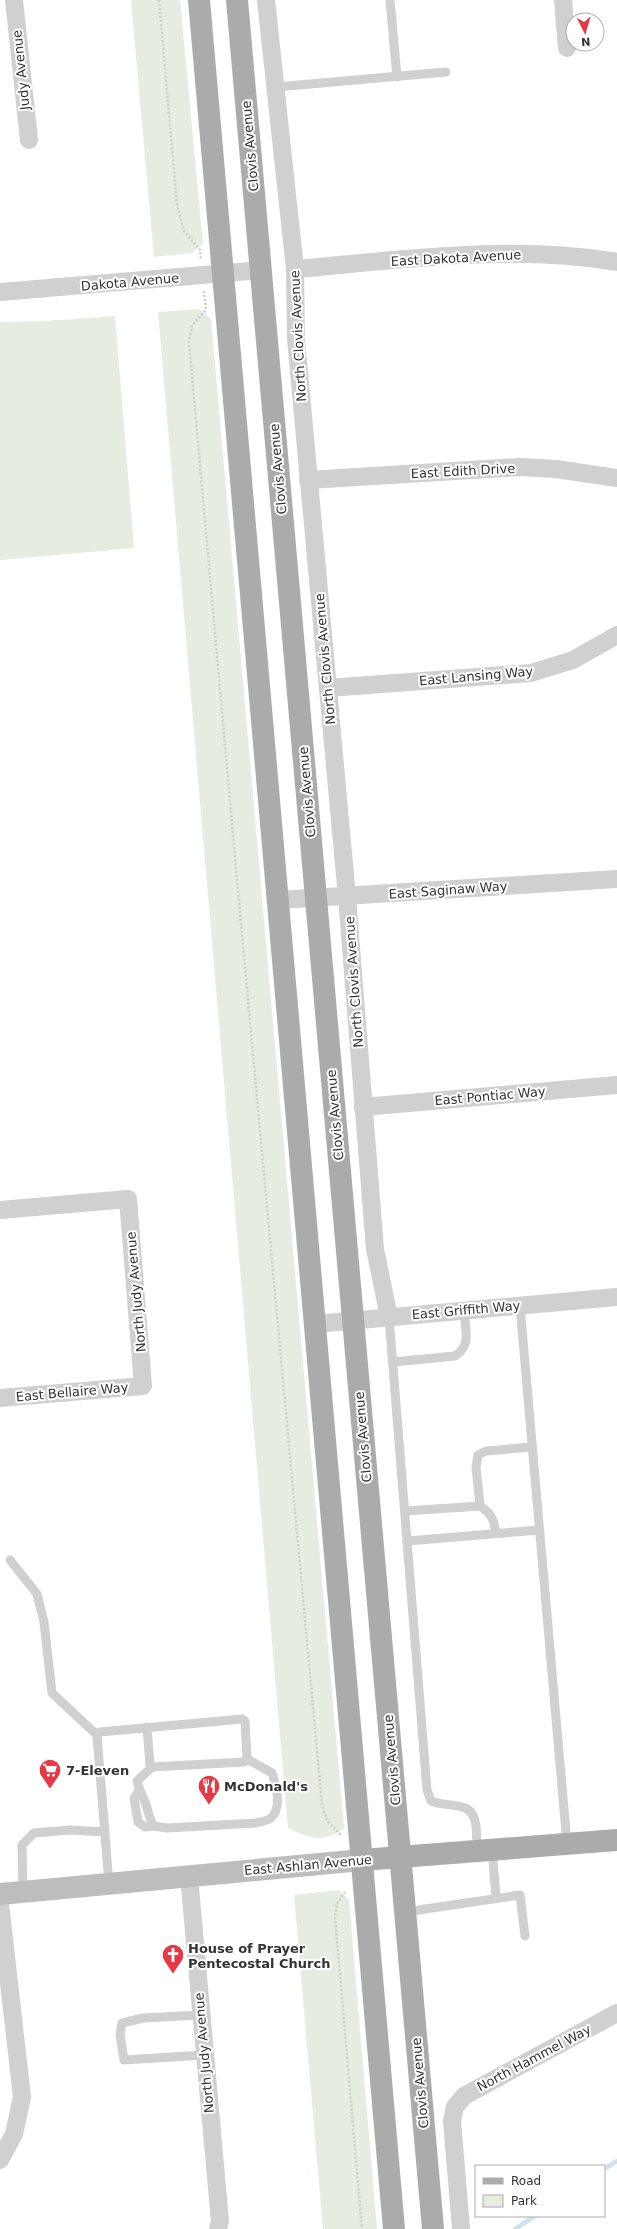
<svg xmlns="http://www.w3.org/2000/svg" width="617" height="2229" viewBox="0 0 617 2229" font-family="'DejaVu Sans',sans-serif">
  <rect width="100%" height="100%" fill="#fff"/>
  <g fill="#e6ecdf">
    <path d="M131 0H180L203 244 192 253 154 257Z"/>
    <path d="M199 309 211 319 344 1828C324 1844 309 1838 288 1828L158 312Z"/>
    <path d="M115 316 134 548 0 560V322L46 321Z"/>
    <path d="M339 1890 349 1900 377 2229H323L294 1895Z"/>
  </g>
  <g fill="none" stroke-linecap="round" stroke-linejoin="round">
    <g stroke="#cfe2ee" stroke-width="4.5">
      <path d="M604 2169 617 2161"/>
      <path d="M515 2229 535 2216"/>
    </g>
    <g stroke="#cdcdcd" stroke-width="2.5" stroke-dasharray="2 2" stroke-linecap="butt">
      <path d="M159 0 177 205 184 231 200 250 201 260"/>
      <path d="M204 291 206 310 192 325 189 342 239 902 322 1805 327 1821 341 1835"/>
      <path d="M345 1892 337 1904 335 1917 362 2229"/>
    </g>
    <g stroke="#d0d0d0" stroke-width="9">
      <path d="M390 0 397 77"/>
      <path d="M276 87 446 72"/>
      <path d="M520 1306 567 1844"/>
      <path d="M389 1317 427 1790 431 1801C441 1805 451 1804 462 1807 480 1811 476 1836 477 1851"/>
      <path d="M393 1362 455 1356C472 1345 465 1329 464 1311"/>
      <path d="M480 1506C492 1514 494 1520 496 1533"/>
      <path d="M405 1511 480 1506 476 1467 478 1455 486 1451 532 1447"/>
      <path d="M407 1541 539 1530"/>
      <path d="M10 1560 37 1594 44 1622 52 1693 97 1735"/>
      <path d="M152 1767 137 1781C139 1791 145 1799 147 1808 149 1815 150 1820 154 1826L167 1828 256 1823C260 1822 267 1821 271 1818 282 1808 276 1785 272 1773L247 1759"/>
      <path d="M139 1791 134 1798 138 1822 145 1827 154 1826"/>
      <path d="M492 1849 496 1897"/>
      <path d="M109 1884 97 1735 100 1732 242 1719 245 1721 247 1759 244 1762 152 1767 150 1765 147 1727"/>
      <path d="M23 1892 22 1845 34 1833 70 1830 105 1832"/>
      <path d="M405 1912 520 1895 525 1936"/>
      <path d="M200 2015 143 2018 122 2023 120 2035 124 2060 204 2055"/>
    </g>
    <g stroke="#d0d0d0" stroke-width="18">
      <path d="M14 0 29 140"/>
      <path d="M266 0 295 269 296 339 347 897 375 1249 389 1317"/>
      <path d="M563 0 567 48"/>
      <path d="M295 269C401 260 511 244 617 262"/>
      <path d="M0 292 261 270"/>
      <path d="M308 480 520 467 556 469 617 478"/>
      <path d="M328 688 531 673 573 660 617 635"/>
      <path d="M278 900 617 879"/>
      <path d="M363 1107 617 1085"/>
      <path d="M0 1210 128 1199 143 1386 0 1398"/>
      <path d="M315 1324 617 1297"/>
      <path d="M189 1876 220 2221 218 2229"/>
      <path d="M0 1904 22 2097 14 2134 0 2160"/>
      <path d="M461 2229 452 2121 455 2107 464 2096 617 2013"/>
    </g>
    <path stroke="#bdbdbd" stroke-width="22" d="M0 1894 362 1860"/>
    <g stroke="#ababab" stroke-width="22">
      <path d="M199 0 394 2229"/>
      <path d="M237 0 433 2229"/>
      <path d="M362 1860 617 1840"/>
    </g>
  </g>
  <defs>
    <g id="supermarket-pin" transform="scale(1.15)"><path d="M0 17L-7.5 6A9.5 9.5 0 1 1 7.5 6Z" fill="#e63946" stroke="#fff"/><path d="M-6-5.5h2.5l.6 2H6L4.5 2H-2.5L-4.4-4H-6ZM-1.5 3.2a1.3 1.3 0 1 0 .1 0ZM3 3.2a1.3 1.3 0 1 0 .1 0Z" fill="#fff"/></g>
    <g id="restaurant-pin" transform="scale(1.15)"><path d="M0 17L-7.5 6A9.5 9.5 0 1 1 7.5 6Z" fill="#e63946" stroke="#fff"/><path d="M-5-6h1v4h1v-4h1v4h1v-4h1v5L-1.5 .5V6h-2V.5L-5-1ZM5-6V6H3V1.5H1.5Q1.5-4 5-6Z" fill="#fff"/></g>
    <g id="church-pin" transform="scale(1.15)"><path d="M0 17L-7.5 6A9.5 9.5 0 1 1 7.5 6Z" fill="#e63946" stroke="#fff"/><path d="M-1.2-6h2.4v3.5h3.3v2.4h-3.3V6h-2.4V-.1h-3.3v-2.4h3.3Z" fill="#fff"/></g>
  </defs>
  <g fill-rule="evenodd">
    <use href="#supermarket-pin" x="50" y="1770"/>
    <use href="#restaurant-pin" x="209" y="1786"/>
    <use href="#church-pin" x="173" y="1955"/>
  </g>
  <g text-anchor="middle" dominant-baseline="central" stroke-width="4" stroke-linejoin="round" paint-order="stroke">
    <g font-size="13" fill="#333" stroke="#fff">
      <text transform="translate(21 70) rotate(-96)">Judy Avenue</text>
      <text transform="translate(250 146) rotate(-95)">Clovis Avenue</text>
      <text transform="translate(456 258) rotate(-3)">East Dakota Avenue</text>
      <text transform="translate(130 282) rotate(-5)">Dakota Avenue</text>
      <text transform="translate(298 336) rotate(-93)">North Clovis Avenue</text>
      <text transform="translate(278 469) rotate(-95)">Clovis Avenue</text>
      <text transform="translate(463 471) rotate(-3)">East Edith Drive</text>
      <text transform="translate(325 659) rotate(-95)">North Clovis Avenue</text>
      <text transform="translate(476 676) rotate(-5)">East Lansing Way</text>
      <text transform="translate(307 792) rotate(-95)">Clovis Avenue</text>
      <text transform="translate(448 890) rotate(-4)">East Saginaw Way</text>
      <text transform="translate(354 982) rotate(-94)">North Clovis Avenue</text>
      <text transform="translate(490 1096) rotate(-5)">East Pontiac Way</text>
      <text transform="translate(335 1115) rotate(-95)">Clovis Avenue</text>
      <text transform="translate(136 1292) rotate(-95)">North Judy Avenue</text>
      <text transform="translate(466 1310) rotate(-5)">East Griffith Way</text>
      <text transform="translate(72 1392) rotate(-5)">East Bellaire Way</text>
      <text transform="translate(363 1437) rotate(-95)">Clovis Avenue</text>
      <text transform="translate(392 1760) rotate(-95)">Clovis Avenue</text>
      <text transform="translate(308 1865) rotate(-5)">East Ashlan Avenue</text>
      <text transform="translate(204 2053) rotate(-95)">North Judy Avenue</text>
      <text transform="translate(534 2058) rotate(-28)">North Hammel Way</text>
      <text transform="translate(420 2083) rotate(-95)">Clovis Avenue</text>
    </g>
    <g font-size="13" font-weight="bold" fill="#333" stroke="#fff" text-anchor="start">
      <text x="66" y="1770">7-Eleven</text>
      <text x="224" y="1786">McDonald's</text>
      <text x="188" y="1948">House of Prayer<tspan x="188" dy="15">Pentecostal Church</tspan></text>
    </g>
  </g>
  <rect x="475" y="2165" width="130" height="52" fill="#ffffff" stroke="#adadad"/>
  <rect x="483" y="2178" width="20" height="6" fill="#ababab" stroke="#adadad"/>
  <text x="511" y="2185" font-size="12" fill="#333333">Road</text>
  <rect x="483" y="2195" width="20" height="12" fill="#e6ecdf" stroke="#adadad"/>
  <text x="511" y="2205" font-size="12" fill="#333333">Park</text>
  <g transform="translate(585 32) rotate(175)"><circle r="19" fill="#ffffff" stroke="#adadad"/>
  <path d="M0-3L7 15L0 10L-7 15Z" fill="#e63946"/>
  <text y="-6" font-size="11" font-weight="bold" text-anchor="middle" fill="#333333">N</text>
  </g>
</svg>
